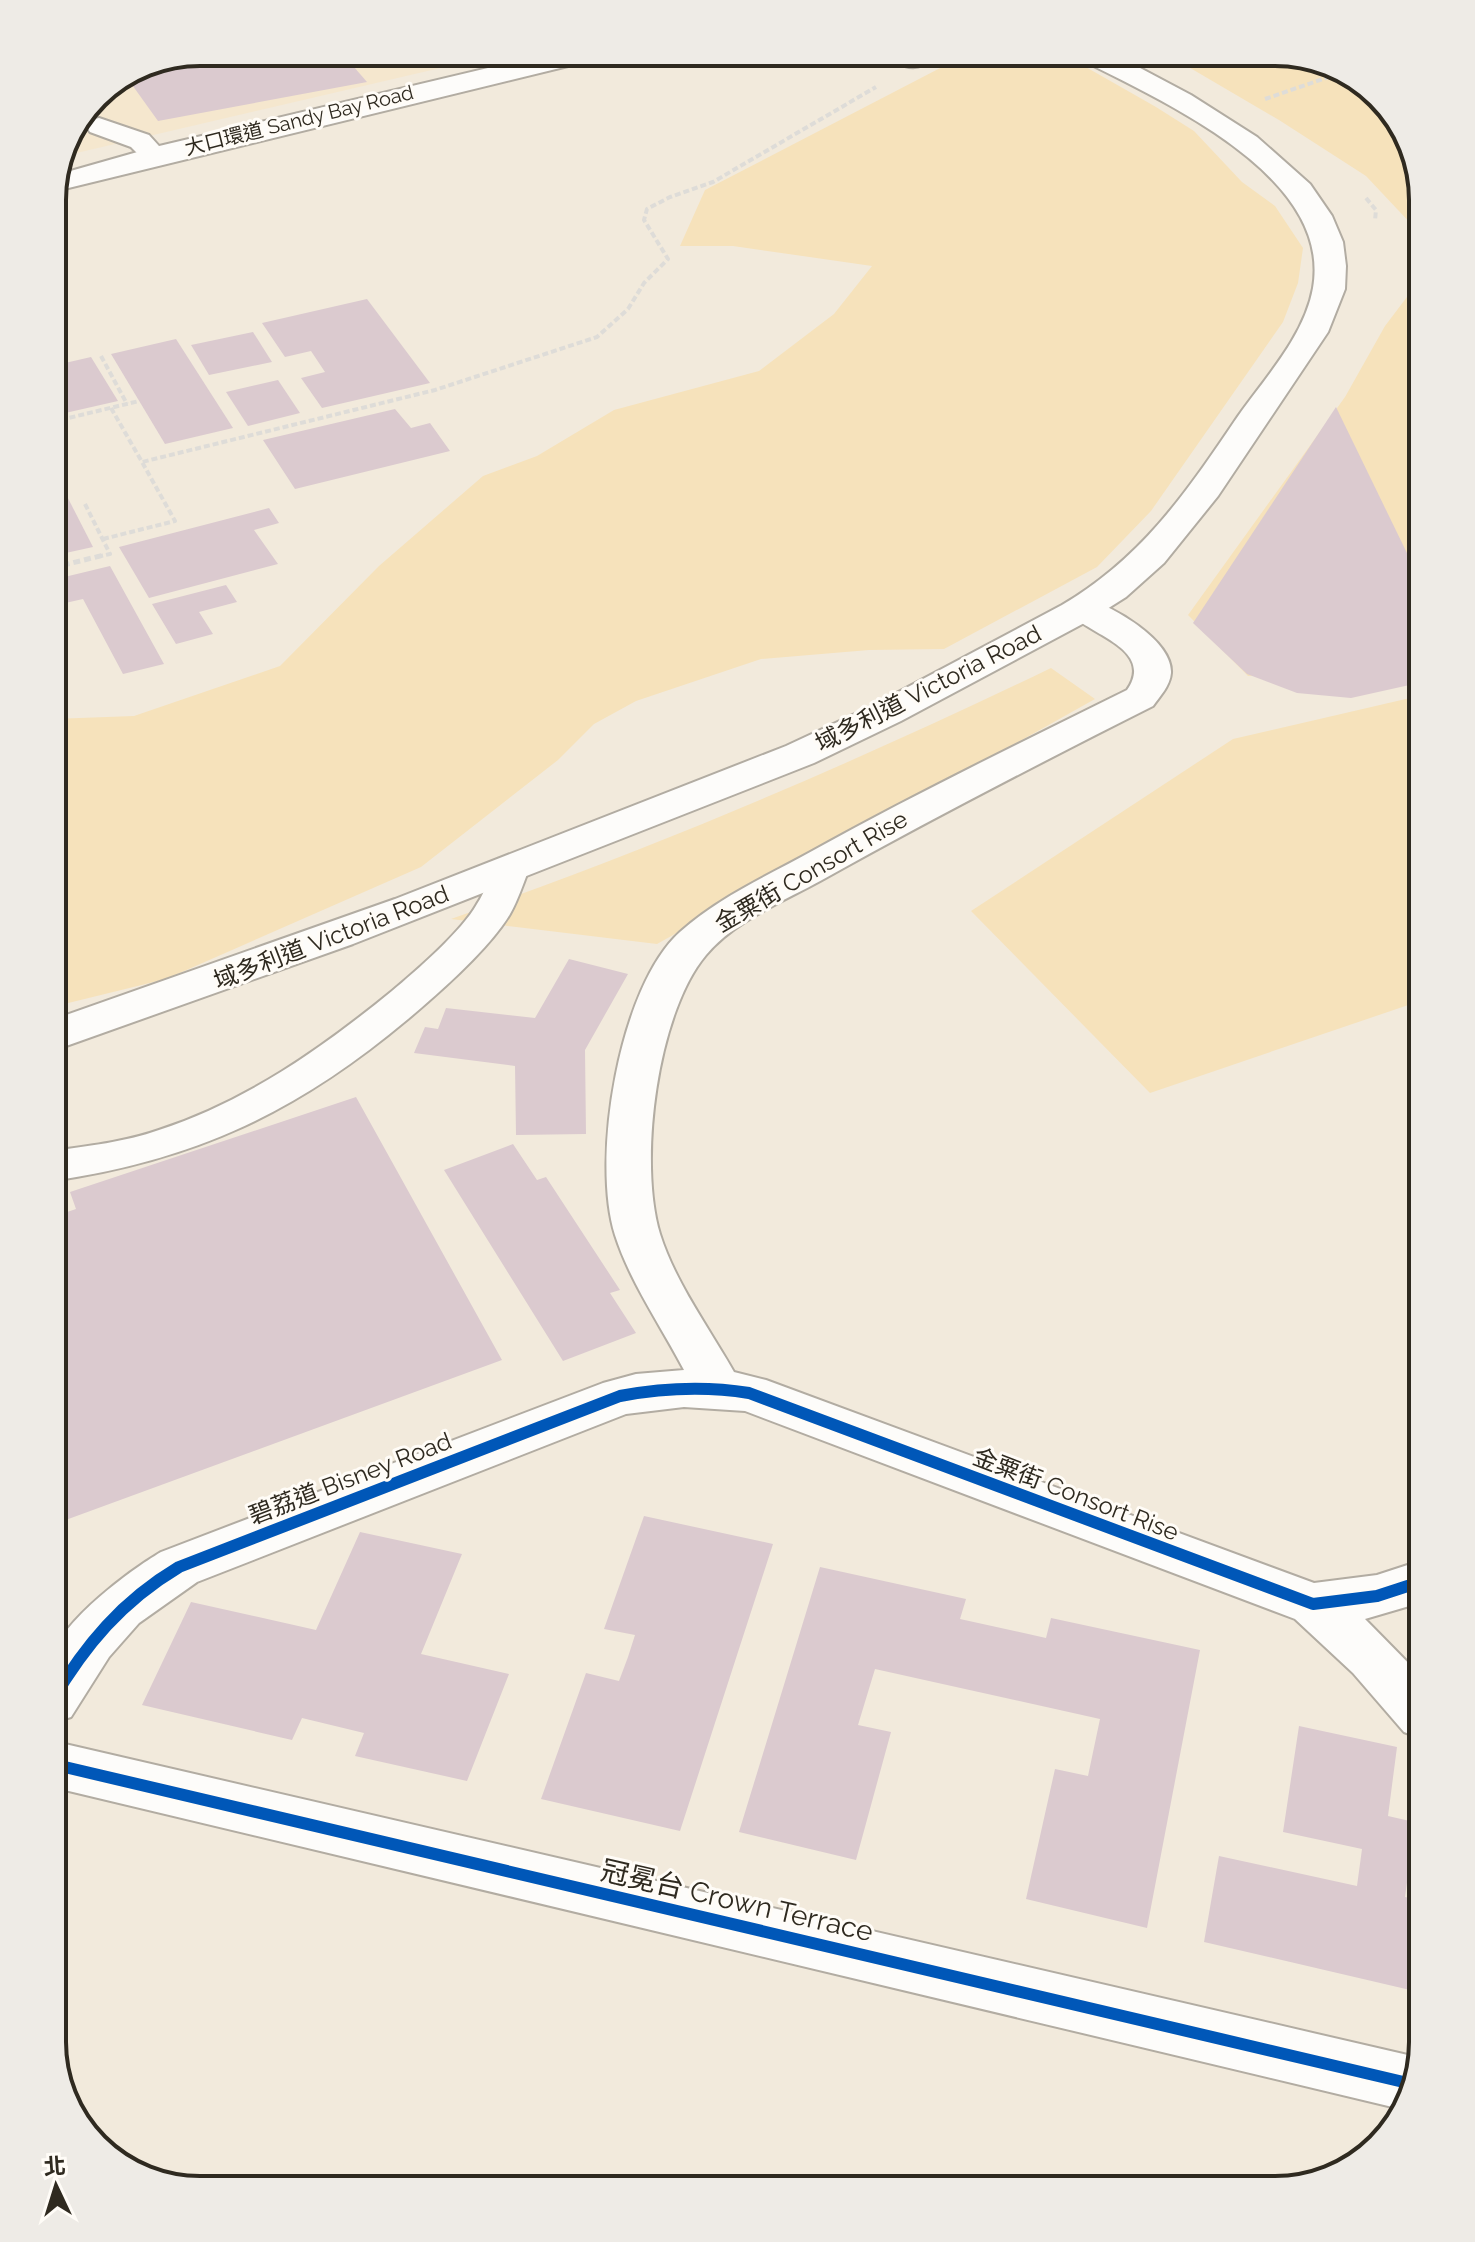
<svg xmlns="http://www.w3.org/2000/svg" width="1475" height="2242" viewBox="0 0 1475 2242" font-family="Raleway,'Noto Sans TC',sans-serif">
  <rect width="100%" height="100%" fill="#f2eadc"/>
  <path fill="#f5e7ce" d="M200 52H509L68 155 96 95 144 63Z"/>
  <g fill="#f6e2bb">
    <path d="M971 52H1046L1084 66 1156 107 1194 131 1242 182 1275 206 1303 248 1298 283 1283 322 1151 511 1097 567 944 649 869 650 761 659 636 701 594 724 558 760 421 867 166 979 52 1007V719L134 716 280 666 379 566 483 476 537 456 614 410 759 371 834 314 872 266 733 246H680L705 190Z"/>
    <path d="M1163 52H1284L1349 72 1403 127 1423 200V648L1370 669 1248 676 1188 615 1345 397 1385 326 1413 289 1414 227 1366 176 1279 120Z"/>
    <path d="M1051 668 1095 699 657 944 451 919C656 848 856 762 1051 668Z"/>
    <path d="M1423 695V1000L1150 1093 971 911 1233 739Z"/>
  </g>
  <g fill="#dbcacf">
    <path d="M215 52H341L367 82 158 121 125 75 140 66Z"/>
    <path d="M367 299 430 383 322 408 301 378 325 372 311 351 285 357 262 323Z"/>
    <path d="M253 332 272 362 209 375 191 345Z"/>
    <path d="M176 339 233 428 165 444 111 354Z"/>
    <path d="M91 357 118 401 52 416V366Z"/>
    <path d="M278 380 300 413 248 426 226 392Z"/>
    <path d="M1336 407 1423 586V682L1351 698 1297 693 1247 674 1193 623Z"/>
    <path d="M395 409 411 428 430 423 450 451 295 489 263 440Z"/>
    <path d="M52 467 93 547 52 556Z"/>
    <path d="M269 508 279 523 254 530 278 564 149 598 119 547Z"/>
    <path d="M110 566 164 664 123 674 83 599 52 606V580Z"/>
    <path d="M226 585 237 602 199 612 213 634 176 644 152 604Z"/>
    <path d="M569 959 628 974 585 1050 586 1134 516 1135 515 1066 414 1053 425 1027 438 1029 446 1008 535 1018Z"/>
    <path d="M356 1097 502 1360 52 1525V1217L76 1209 70 1192Z"/>
    <path d="M513 1144 537 1180 546 1177 620 1290 610 1293 636 1333 563 1361 444 1170Z"/>
    <path d="M644 1516 773 1544 680 1831 541 1799 586 1673 619 1681 628 1657 635 1635 604 1629Z"/>
    <path d="M360 1532 462 1554 421 1654 509 1674 467 1781 355 1756 364 1733 302 1718 292 1740 142 1705 191 1602 316 1630Z"/>
    <path d="M820 1567 966 1599 960 1619 1046 1638 1051 1618 1200 1650 1147 1928 1026 1899 1055 1769 1088 1776 1100 1719 875 1669 858 1725 891 1732 856 1860 739 1832Z"/>
    <path d="M1299 1726 1397 1747 1388 1816 1423 1824V1863L1410 1861 1405 1897 1423 1901V1993L1204 1942 1219 1856 1357 1886 1362 1849 1283 1832Z"/>
  </g>
  <g fill="none" stroke-linecap="round" stroke-linejoin="round">
    <g stroke="#b2aca2" stroke-width="4">
      <g id="lane">
        <path d="M909 52H937C928 64 919 70 905 66L901 61Z"/>
        <path d="M99 118 149 135 168 156 164 162H146L131 147 90 132 86 126 90 120Z"/>
        <path d="M511 857 524 861 529 869C523 884 518 900 510 914 490 948 439 993 408 1019 297 1112 196 1160 52 1181V1151C88 1146 125 1142 159 1130 247 1101 321 1049 392 991 416 971 462 931 477 904 486 891 489 874 498 861Z"/>
      </g>
    </g>
    <g stroke="#b2aca2" stroke-width="4">
      <g id="street">
        <path d="M555 52H605L601 58 52 192 60 174 155 147Z"/>
        <path d="M1084 598C1111 605 1173 640 1171 673 1170 686 1160 696 1153 706 1042 762 931 819 822 880 784 901 734 921 706 955 657 1013 638 1162 660 1234 675 1282 709 1328 734 1372L766 1380 1314 1583 1377 1575 1423 1560V1602L1365 1619 1423 1678V1739L1404 1732 1353 1673 1295 1619 745 1411 684 1407 626 1414 197 1582 139 1623 109 1657 71 1717 52 1723C52 1706 47 1670 53 1654 65 1619 129 1571 161 1552L603 1383 636 1374 684 1370C661 1326 630 1282 615 1235 591 1159 619 987 680 932 719 897 769 875 814 850 917 793 1022 742 1127 690 1157 647 1083 634 1066 609L1071 601Z"/>
        <path d="M52 1741 1412 2056 1418 2059 1405 2110 52 1787Z"/>
      </g>
    </g>
    <g stroke="#b2aca2" stroke-width="4">
      <path id="secondary" d="M1074 52H1110L1191 95 1257 137 1310 184 1332 216 1343 242 1346 266 1345 289 1328 332 1218 496 1164 563 1126 597 1088 621 901 721 814 763 353 944 52 1051V1020L395 899 786 746 874 705 1062 605C1140 559 1184 496 1234 422 1262 381 1304 338 1313 288 1333 174 1159 100 1078 58Z"/>
    </g>
    <g stroke="#dedcd8" stroke-width="4" stroke-dasharray="6 3" stroke-linecap="butt">
      <path d="M636 61 668 52"/>
      <path d="M1265 99 1346 71"/>
      <path d="M1366 198 1376 210 1375 220"/>
      <path d="M101 356 127 404"/>
      <path d="M111 408 142 462 435 390 597 337 628 309 644 283 668 259 644 220 647 209 670 197 713 182 876 87"/>
      <path d="M52 422 139 401"/>
      <path d="M85 504 110 554 96 557"/>
      <path d="M103 539 175 521 142 462"/>
    </g>
    <path stroke="#dedcd8" stroke-width="5" stroke-dasharray="7 4" stroke-linecap="butt" d="M52 568 104 555"/>
    <use href="#lane" fill="#fdfcfa" fill-rule="evenodd"/>
    <use href="#street" fill="#fdfcfa" fill-rule="evenodd"/>
    <use href="#secondary" fill="#fdfcfa" fill-rule="evenodd"/>
    <g stroke="#fffcf7" stroke-width="17">
      <g id="cycleway">
        <path d="M52 1701C85 1645 122 1601 179 1567L620 1396C663 1388 705 1386 749 1393L1313 1604 1377 1596 1423 1581"/>
        <path d="M52 1764 1412 2084"/>
      </g>
    </g>
    <use href="#cycleway" stroke="#0057b8" stroke-width="12"/>
  </g>
  <g text-anchor="middle" dominant-baseline="central" stroke-width="6" stroke-linejoin="round" paint-order="stroke">
    <g font-size="20" fill="#2f2a20" stroke="#fffcf7">
      <text transform="translate(299 120) rotate(-14)">大口環道 Sandy Bay Road</text>
    </g>
    <g font-size="24" fill="#2f2a20" stroke="#fffcf7">
      <text transform="translate(928 688) rotate(-27)">域多利道 Victoria Road</text>
      <text transform="translate(811 871) rotate(-30)">金粟街 Consort Rise</text>
      <text transform="translate(331 937) rotate(-21)">域多利道 Victoria Road</text>
      <text transform="translate(350 1478) rotate(-21)">碧荔道 Bisney Road</text>
      <text transform="translate(1076 1494) rotate(21)">金粟街 Consort Rise</text>
    </g>
    <g font-size="28" fill="#2f2a20" stroke="#fffcf7">
      <text transform="translate(737 1901) rotate(13)">冠冕台 Crown Terrace</text>
    </g>
  </g>
  <path d="M0 0H1475V2242H0ZM200 66H1275A134 134 0 0 1 1409 200V2042A134 134 0 0 1 1275 2176H200A134 134 0 0 1 66 2042V200A134 134 0 0 1 200 66Z" fill="#eeebe6" fill-rule="evenodd"/>
  <path fill="none" stroke="#2f2a20" stroke-width="4" d="M200 66H1275A134 134 0 0 1 1409 200V2042A134 134 0 0 1 1275 2176H200A134 134 0 0 1 66 2042V200A134 134 0 0 1 200 66Z"/>
  <g transform="translate(56 2186) rotate(356)" stroke="#fffcf7" stroke-width="6" paint-order="stroke">
  <path d="M0-6L14 30L0 20L-14 30Z" fill="#2f2a20"/>
  <text y="-12" font-size="22" font-weight="bold" text-anchor="middle" fill="#2f2a20">北</text>
  </g>
</svg>
